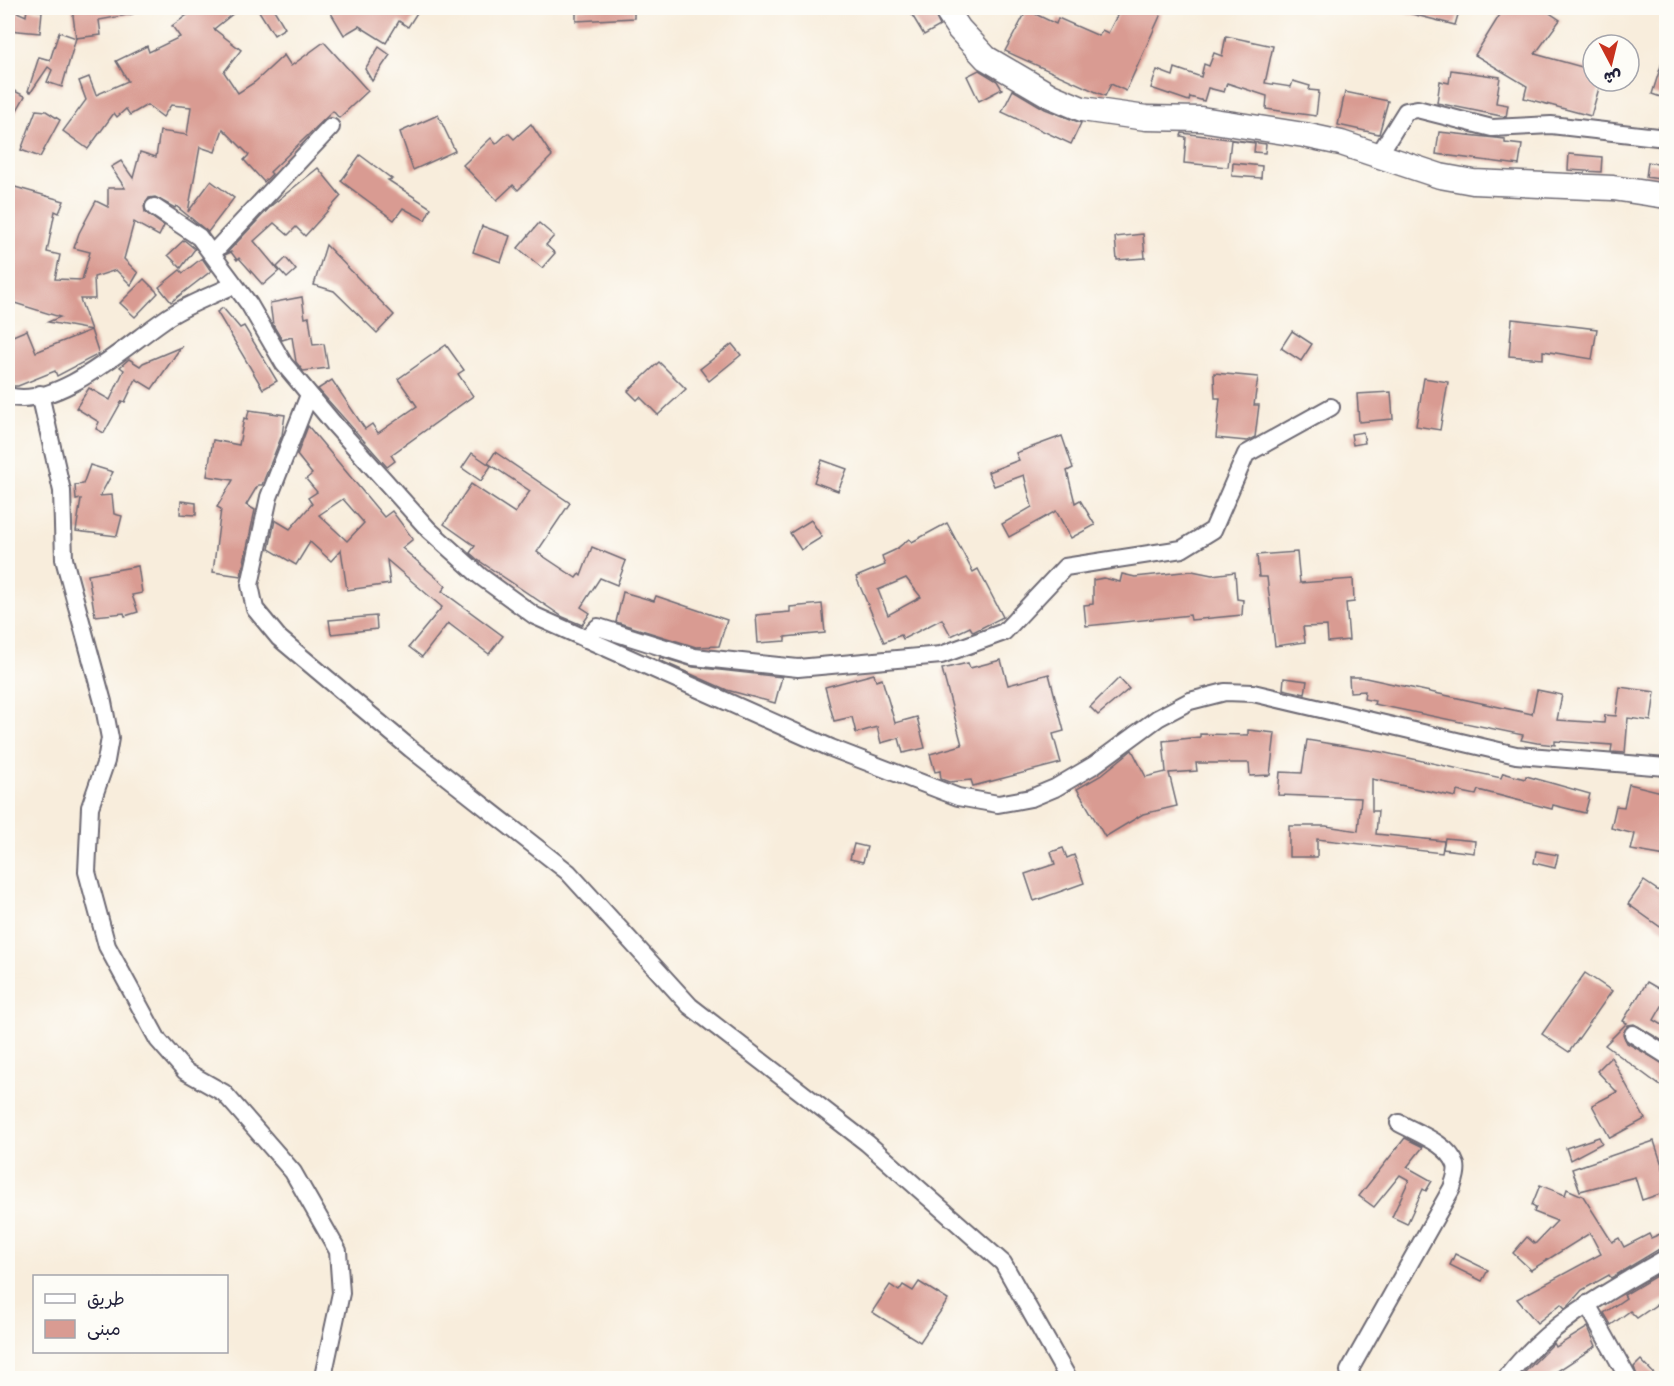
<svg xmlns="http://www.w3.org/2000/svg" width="1674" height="1386" viewBox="0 0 1674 1386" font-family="'Shantell Sans','Playpen Sans Arabic',sans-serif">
  <rect width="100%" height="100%" fill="#fdfcf7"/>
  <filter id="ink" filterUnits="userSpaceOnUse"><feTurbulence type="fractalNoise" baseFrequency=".0167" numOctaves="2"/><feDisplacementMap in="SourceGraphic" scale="12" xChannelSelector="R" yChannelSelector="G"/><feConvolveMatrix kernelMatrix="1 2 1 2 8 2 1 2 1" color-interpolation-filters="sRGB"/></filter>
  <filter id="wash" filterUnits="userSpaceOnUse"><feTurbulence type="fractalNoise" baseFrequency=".008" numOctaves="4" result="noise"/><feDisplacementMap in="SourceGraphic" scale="24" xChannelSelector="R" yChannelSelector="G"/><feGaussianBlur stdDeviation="1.35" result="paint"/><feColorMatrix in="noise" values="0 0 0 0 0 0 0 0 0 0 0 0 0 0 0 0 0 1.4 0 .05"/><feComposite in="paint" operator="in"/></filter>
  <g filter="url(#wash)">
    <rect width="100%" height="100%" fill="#f8eddc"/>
    <g id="blocks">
      <g fill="#d99b92" fill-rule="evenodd">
        <path d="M8 8 26 16 27 9 42 11 40 33 8 30Z"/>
        <path d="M72 8H132L133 14 99 20 101 35 76 38 62 87 47 82 52 70 48 67 31 92 28 91 39 57 50 60 59 32 76 38Z"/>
        <path d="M176 8H240L214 29 241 50 224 72 238 93 255 82 284 55 291 66 324 42 368 91 339 118 333 111 270 172 272 174 264 182 244 160 249 155 223 129 215 152 200 147 188 212 211 181 234 198 208 232 176 206 175 208 155 197 149 198 144 206 145 212 164 226 159 236 134 222 124 259 138 273 131 285 116 270 94 277 95 299H80L91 330 48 322 60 317 8 301V185L64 201 59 213 55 211 47 252 60 255 55 279 82 280 90 252 74 248 79 233 96 201 108 207V188H125L111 167 121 161 133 178 140 152 156 157 160 131 187 135 191 107 171 105 163 117 147 105 130 115 126 109 117 117 114 113 88 149 63 131 86 100 79 81 89 77 96 95 128 81 116 61 147 46 149 52 180 37 172 26 187 15Z"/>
        <path d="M257 8H273L285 28 274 35Z"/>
        <path d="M328 8H420L408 27 399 21 386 43 359 26 344 35Z"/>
        <path d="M576 8H634V18L576 21Z"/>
        <path d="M925 8H931L940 26 924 35 912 15Z"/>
        <path d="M1121 8H1147L1161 14 1126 91 1111 84 1105 96 1005 51 1027 10 1056 24 1058 18 1099 36 1102 30 1108 33Z"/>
        <path d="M1405 8H1460L1455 25 1404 12Z"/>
        <path d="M1504 8H1542L1560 20 1535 54 1593 70V81H1601L1591 116 1524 98 1527 86 1475 55Z"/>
        <path d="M1226 36 1273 46 1265 83 1291 87 1293 81 1310 86 1309 90 1319 91 1316 116 1266 109 1267 96 1227 83 1224 92 1208 88 1204 101 1190 97 1189 101 1151 88 1157 70 1173 76 1175 68 1201 77 1204 64 1209 66 1214 53 1222 56Z"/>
        <path d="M379 47 390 55 372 81 365 69Z"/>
        <path d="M1664 56H1666V99L1652 94Z"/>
        <path d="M979 70 997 81 1002 89 979 101 967 76Z"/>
        <path d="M1451 70 1500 77 1496 103 1508 105 1506 117 1437 103 1440 81 1449 83Z"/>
        <path d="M8 88 25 96 8 126Z"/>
        <path d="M1013 90 1045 109 1081 123 1071 144 1002 112Z"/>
        <path d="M1345 92 1388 101 1379 134 1338 125Z"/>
        <path d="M36 110 46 111 60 120 40 157 21 150Z"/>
        <path d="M438 115 455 151 413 170 400 132Z"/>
        <path d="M531 124 552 156 518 190 513 185 497 200 463 165 491 138 496 144 508 133 514 139Z"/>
        <path d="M1439 132 1505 139V143L1522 145 1519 165 1436 154Z"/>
        <path d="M1182 133 1266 144 1265 153 1254 152 1255 143 1231 140 1228 167 1184 163 1186 137 1181 136Z"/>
        <path d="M1569 154 1602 157 1601 172 1568 170Z"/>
        <path d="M360 155 392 179 388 180 431 208 425 220 403 208 394 220 341 181Z"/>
        <path d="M1648 162 1666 166V180L1646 177Z"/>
        <path d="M1233 163 1262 166 1261 178 1232 176Z"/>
        <path d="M318 168 341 196 305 236 296 227 288 235 274 223 254 241 279 271 263 285 239 258 237 260 231 252 225 255 272 205Z"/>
        <path d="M539 223 554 236 546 245 555 253 542 268 518 248Z"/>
        <path d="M482 226 510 236 501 262 473 252Z"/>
        <path d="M1143 234 1145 258 1117 260 1115 237Z"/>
        <path d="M184 240 195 249 181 268 168 255Z"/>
        <path d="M326 245 394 315 377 333 334 291 314 285Z"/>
        <path d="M202 258 211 271 171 302 159 287 180 270 183 273Z"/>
        <path d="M286 258 296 270 287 278 277 267Z"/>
        <path d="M144 279 158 293 135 317 120 303Z"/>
        <path d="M302 297 305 318 309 317 313 345 324 344 328 368 303 371 296 362 292 337 282 340 273 325 270 303Z"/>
        <path d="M223 308 240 328 244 326 277 381 263 389 217 312Z"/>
        <path d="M1512 319 1597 329 1592 359 1543 351V359L1509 356Z"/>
        <path d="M27 330 36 352 91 330 99 354 57 376 55 371 18 386H8V338Z"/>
        <path d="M1292 331 1312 344 1301 361 1281 348Z"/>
        <path d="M732 344 741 355 709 381 700 369Z"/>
        <path d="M446 345 464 370 458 374 473 396 391 455 395 461 387 467 318 389 332 380 365 429 372 424 378 433 417 406 398 379Z"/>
        <path d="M181 347 152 389 136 379 125 402 122 401 104 433 96 429 99 422 76 408 89 388 110 400 124 370 120 367 129 359 140 366 143 363Z"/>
        <path d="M659 362 686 389 658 415 640 397 637 400 628 391Z"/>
        <path d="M1214 373 1258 377 1254 405H1259L1255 437 1247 441 1216 438 1220 398H1215Z"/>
        <path d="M1424 378 1448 382 1440 430 1416 426Z"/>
        <path d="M1391 392 1393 419 1359 422 1357 394Z"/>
        <path d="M249 410 285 415 282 435 262 485H258L246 505 255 510 241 576 213 572 221 509 217 507 233 480 207 476 213 440 239 445 244 418 247 419Z"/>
        <path d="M308 426 384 517 392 511 413 539 402 548 446 586 442 591 503 636 489 654 448 623 422 657 409 647 442 607 387 560 390 584 347 590 341 550 331 561 310 542 296 565 269 549 275 520 290 529 312 504 308 498 317 492 306 479 312 474 297 455ZM343 499 364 523 347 541 319 515Z"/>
        <path d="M1363 432 1365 443 1353 445 1351 434Z"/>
        <path d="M1062 436 1073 468 1067 471 1075 503 1080 500 1095 525 1071 538 1056 511 1009 537 1002 524 1032 507 1024 475 994 486 988 472 1019 460 1016 453Z"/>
        <path d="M495 452 570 503 537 552 576 578 579 574 581 576 592 547 626 561 617 585 600 578 581 607 590 613 582 625 563 617 478 560 470 553 475 546 444 524 471 484 515 513 530 491 488 463Z"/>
        <path d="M472 453 491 466 481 481 462 468Z"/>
        <path d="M822 460 847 469 838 491 814 482Z"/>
        <path d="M90 465 113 472 100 496 112 495 114 514 122 516 117 536 76 531 81 499 76 500 75 485 83 484Z"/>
        <path d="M181 501 196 503V515L180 514Z"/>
        <path d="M811 520 822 537 801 550 790 533Z"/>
        <path d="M947 523 973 572 978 569 1003 617 973 632 970 627 951 636 942 619 903 639 901 635 884 642 856 577 885 565 882 556 895 550 909 539 912 542ZM906 578 921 597 888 615 878 590Z"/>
        <path d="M1297 552 1300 583 1353 579 1354 602 1346 603 1349 640 1328 642 1327 626 1303 627 1305 642 1275 646 1267 577H1259L1257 555Z"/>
        <path d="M138 566 142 593 132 595 138 612 125 616 124 613 95 616 88 575Z"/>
        <path d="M1192 571 1212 575 1235 572 1237 599 1243 600 1242 615 1191 620 1190 615 1086 626 1084 605 1093 604V580L1104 578 1120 582 1122 574 1135 577Z"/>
        <path d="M623 592 654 601 656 596 727 620 719 646 696 647 616 622Z"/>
        <path d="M822 604 825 633 785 637V641L758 643 756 615 790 612V607Z"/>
        <path d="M376 616 377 629 331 634 329 620Z"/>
        <path d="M660 657 693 667 782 677 775 703 727 690 659 660Z"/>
        <path d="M1001 660 1008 685 1049 674 1064 731 1053 734 1061 763 973 786 971 780 949 782 941 779 940 771 935 772 930 754 962 745 942 669 968 663 970 668Z"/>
        <path d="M874 674 876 681 882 679 895 723 917 717 925 748 903 753 899 738 881 743 877 727 856 733 852 717 834 721 825 687Z"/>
        <path d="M1349 677H1361L1532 714 1537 690 1562 695 1557 720 1604 723 1605 715 1616 716 1620 687 1655 692 1651 721 1628 718 1625 753 1611 752 1612 745 1555 741V745L1537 743 1521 740 1523 735 1374 704 1375 701 1364 699 1365 691 1350 692Z"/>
        <path d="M1119 678 1129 689 1098 715 1090 707Z"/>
        <path d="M1284 678 1307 681 1305 694 1283 689Z"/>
        <path d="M1248 730 1275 733 1270 775 1250 776 1249 763H1196L1197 771 1169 773 1177 806 1143 814 1105 837 1077 789 1100 776 1132 750 1146 777 1166 772 1163 741 1200 737V734L1248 735Z"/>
        <path d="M1307 740 1381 752 1501 778 1503 773 1525 779 1526 776 1590 794 1585 813 1553 805 1552 809 1478 790 1476 795 1457 791 1456 797 1372 779V811H1378L1376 834 1444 841 1442 853 1317 839V857H1289V826H1326L1358 831 1361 798 1278 795 1280 772 1302 773Z"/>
        <path d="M1629 784 1666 793V856L1631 850 1635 834 1611 828 1616 806 1624 807Z"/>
        <path d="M1445 838 1475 841 1474 853 1443 849Z"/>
        <path d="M854 844 867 847 863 862 850 859Z"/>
        <path d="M1063 848 1067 858 1074 855 1084 883 1034 901 1025 874 1055 864 1051 852Z"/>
        <path d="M1536 851 1558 855 1555 868 1534 863Z"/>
        <path d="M1644 881 1666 896V931L1628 904Z"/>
        <path d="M1585 973 1612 991 1569 1052 1542 1034Z"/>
        <path d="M1647 982 1666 993V999L1654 1020 1666 1027V1043L1634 1024 1628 1025 1623 1034 1627 1043 1666 1065V1090L1605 1045 1627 1023 1623 1021Z"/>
        <path d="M1611 1057 1645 1119 1610 1138 1592 1105 1617 1092 1597 1071Z"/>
        <path d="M1599 1137 1602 1143 1570 1160 1566 1148Z"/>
        <path d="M1405 1138 1423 1147 1407 1167 1432 1181 1426 1191 1423 1189 1407 1224 1392 1217 1409 1180 1400 1175 1374 1207 1359 1196Z"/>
        <path d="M1654 1141 1666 1177V1192L1642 1200 1635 1177 1580 1191 1572 1169Z"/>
        <path d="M1540 1185 1565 1195 1567 1189 1583 1196 1612 1242 1619 1238 1624 1247 1649 1234 1651 1238 1660 1234 1666 1245 1611 1278 1609 1275 1582 1290 1568 1306 1565 1308 1561 1304 1537 1323 1517 1299 1601 1254 1590 1233 1531 1270 1513 1253 1527 1237 1535 1244 1557 1221 1534 1212 1536 1207 1532 1205Z"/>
        <path d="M1455 1254 1488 1270 1482 1281 1450 1265Z"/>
        <path d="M1666 1270V1298L1637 1318 1630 1311 1611 1325 1604 1313 1626 1298 1624 1295Z"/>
        <path d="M919 1282 948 1300 920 1342 872 1312 890 1285 899 1291 903 1285 913 1291Z"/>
        <path d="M1588 1327 1596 1346 1547 1378H1519L1554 1343 1556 1347Z"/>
        <path d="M1641 1360 1658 1378H1638L1634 1367Z"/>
      </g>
    </g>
  </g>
  <g filter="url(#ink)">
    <use href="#blocks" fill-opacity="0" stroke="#6d6973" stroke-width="1.5"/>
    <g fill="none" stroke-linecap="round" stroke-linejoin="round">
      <g stroke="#6d6973" stroke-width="20">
        <g id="street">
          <path d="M1378 156 1406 111 1417 109 1492 128 1551 125 1666 138"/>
          <path d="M154 207 199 237 249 304 284 364 334 424 429 530 480 576 535 616 831 748 958 797 998 804 1031 798 1055 788 1094 765 1158 718 1190 701 1225 692 1253 693 1516 755 1666 767"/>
          <path d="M212 254 331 127"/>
          <path d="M40 394 62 491 64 559 103 702 110 738 106 761 90 807 87 872 107 946 158 1040 185 1071 224 1093 293 1172 338 1251 341 1293 324 1372 325 1378"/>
          <path d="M309 395 269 497 250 585 255 609 279 638 411 749 568 872 690 1006 867 1143 1003 1263 1068 1378"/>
          <path d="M8 396C59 410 127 344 168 317 188 304 213 295 234 285"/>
          <path d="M586 639 598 627 694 657 798 668 941 655 1004 632 1065 567 1182 549 1213 530 1246 454 1331 407"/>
          <path d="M1633 1034 1666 1055"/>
          <path d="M1587 1304 1628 1378"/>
          <path d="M1353 1378 1349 1371 1452 1188C1454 1181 1458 1173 1456 1165 1449 1144 1417 1133 1399 1123"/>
          <path d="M1506 1378C1548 1323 1607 1292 1666 1258"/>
        </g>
      </g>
      <g stroke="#6d6973" stroke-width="27">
        <path id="secondary" d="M945 8 959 29 986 58 1051 96 1082 109 1146 118 1201 119 1304 135 1341 143 1440 176 1473 182 1613 188 1666 196"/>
      </g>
      <use href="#street" stroke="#fff" stroke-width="16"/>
      <use href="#secondary" stroke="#fff" stroke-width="24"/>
    </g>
  </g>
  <rect width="1674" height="1386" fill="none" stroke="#fdfcf7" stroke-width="30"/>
  <rect x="33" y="1275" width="195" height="78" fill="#fdfcf7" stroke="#a5a5ac" stroke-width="1.5"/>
  <rect x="45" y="1294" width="30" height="9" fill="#ffffff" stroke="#a5a5ac" stroke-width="1.5"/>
  <text x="87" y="1305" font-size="18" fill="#22223b">طريق</text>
  <rect x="45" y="1320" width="30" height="18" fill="#d99b92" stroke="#a5a5ac" stroke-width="1.5"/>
  <text x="87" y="1335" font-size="18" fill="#22223b">مبنى</text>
  <g transform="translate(1611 63) rotate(173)"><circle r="28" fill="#fdfcf7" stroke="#a5a5ac" stroke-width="1.5"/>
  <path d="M0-4.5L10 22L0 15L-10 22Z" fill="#c8321e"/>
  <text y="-9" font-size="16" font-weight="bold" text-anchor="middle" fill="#22223b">ش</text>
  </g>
</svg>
